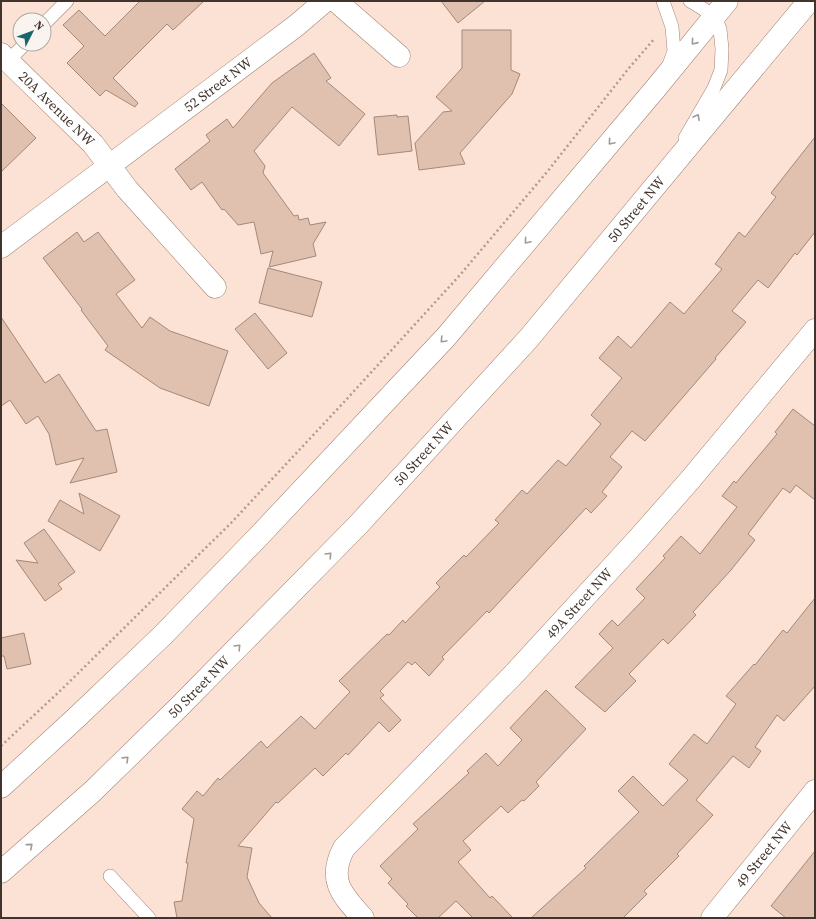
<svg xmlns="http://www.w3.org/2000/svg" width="816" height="919" viewBox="0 0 816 919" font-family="'Source Serif 4',serif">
  <rect width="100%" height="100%" fill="#fce2d4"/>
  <g fill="#e0c1af" stroke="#a68878">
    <path d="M140 1H204L173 30 167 24 113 78 138 103 135 107 106 90 100 96 67 63 84 46 63 25 79 10 105 36Z"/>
    <path d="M441 1H485L458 23Z"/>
    <path d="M462 30H511V70L520 74 512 94 460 153 465 164 419 170 415 143 443 112 452 111 436 97 462 68Z"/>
    <path d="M314 53 331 78 326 81 365 114 339 146 292 107 254 151 265 166 263 173 294 216 298 215 299 220 308 218 310 225 326 222 313 244 316 256 269 267 273 251 261 254 254 222 238 225 224 209 222 210 202 182 191 190 175 169 210 141 206 135 227 119 233 128 272 83Z"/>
    <path d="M1 103 36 138 1 172Z"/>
    <path d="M397 115V117L408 116 412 151 378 155 374 117Z"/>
    <path d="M815 137V232L797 255 795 253 768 288 758 280 732 311 746 322 715 358 716 359 645 441 632 431 610 457 622 467 602 492 607 496 591 513 586 508 489 613 487 611 442 657 444 659 429 676 415 662 412 665 408 662 380 691 384 695 380 698 401 720 389 732 379 722 348 755 346 753 323 776 315 768 278 803 276 802 238 846 252 848 247 877 259 903 272 918H177L174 902 182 901 188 863H186L194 819 182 809 197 791 203 796 218 778 220 780 261 741 267 748 301 716 315 729 350 692 339 681 387 634 389 635 403 620 405 623 440 587 436 583 464 555 466 557 499 523 495 520 522 490 527 494 558 460 566 466 601 424 591 415 622 378 599 358 618 336 631 348 670 302 684 314 722 269 715 264 739 232 745 237 776 197 771 193Z"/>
    <path d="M77 232 84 242 98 232 135 280 116 294 142 328 150 317 170 331 228 351 209 406 160 388 105 350 108 346 81 310 82 309 43 258Z"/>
    <path d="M268 268 322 282 312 317 259 303Z"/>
    <path d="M255 313 287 353 268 369 235 329Z"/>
    <path d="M1 317 45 383 59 374 96 431 107 429 117 472 70 483 84 458 56 465 49 434 38 416 26 424 10 400 1 406Z"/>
    <path d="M793 409 815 426V500L796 485 790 493 783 488 748 534 755 540 731 570 693 612 696 615 668 644 663 639 629 674 636 681 605 712 575 687 613 648 599 634 612 620 618 626 645 598 636 589 665 558 663 556 681 536 700 554 737 507 722 496 734 481 736 483 777 434 775 432Z"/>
    <path d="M79 493 120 516 100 551 48 521 60 500 84 514Z"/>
    <path d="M44 529 75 572 58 584 62 589 45 601 16 560 38 563 24 543Z"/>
    <path d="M815 598V686L784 721 777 715 755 747 761 751 749 768 733 756 696 800 713 815 677 854 679 856 644 891 647 894 623 918H531L586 868 584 866 639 812 618 791 633 776 663 806 688 780 669 764 694 734 707 744 736 704 726 696 754 664 755 665 783 630 787 633Z"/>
    <path d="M24 633 31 664 7 669 4 656H1V638Z"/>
    <path d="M546 690 586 729 536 782 539 786 524 801 522 800 508 813 501 806 463 841 471 850 458 862 490 898 492 896 513 918H473L456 901 438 918H418L406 906 408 904 388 883 392 879 380 866 418 829 413 824 469 773 467 771 486 753 498 766 522 740 510 728Z"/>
    <path d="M815 851V918H786L771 906Z"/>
  </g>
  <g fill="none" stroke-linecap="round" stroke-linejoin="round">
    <g stroke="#a08272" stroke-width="14">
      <g id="lane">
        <path d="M663 1 672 27 674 51 669 65"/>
        <path d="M44 24 67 1"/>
        <path d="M8 61 25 44"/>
        <path d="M685 138 714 88 721 70 722 49 720 29 715 16 690 1"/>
        <path d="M110 876 149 918"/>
      </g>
    </g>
    <g stroke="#a08272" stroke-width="23">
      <g id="street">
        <path d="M336 1 399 56"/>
        <path id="s1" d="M1 54 93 144 127 189 215 287"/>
        <path id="s2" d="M1 247 297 25 325 1"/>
        <path id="s3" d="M363 918C342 895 327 880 344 848L515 673 638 539 690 480 815 330"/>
        <path id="s4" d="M712 918 815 791"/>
      </g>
    </g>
    <g stroke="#a08272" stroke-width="23">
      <g id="primary">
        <path d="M1 787 76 718 163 635 258 537 446 337 656 88 727 1"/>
        <path id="s5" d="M1 872 93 791 179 707 358 525 529 338 809 1"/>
      </g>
    </g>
    <path stroke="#af9a8f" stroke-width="2.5" stroke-dasharray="2 3" stroke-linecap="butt" d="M1 746 61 690 231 523 345 401 460 275 547 172 629 68 655 38"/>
    <use href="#lane" stroke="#fff" stroke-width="13"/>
    <use href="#street" stroke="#fff" stroke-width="22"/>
    <use href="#primary" stroke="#fff" stroke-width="22"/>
  </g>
  <defs><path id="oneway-chevron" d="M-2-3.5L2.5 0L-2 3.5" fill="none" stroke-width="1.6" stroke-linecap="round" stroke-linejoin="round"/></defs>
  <g stroke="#a09a96">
    <use href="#oneway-chevron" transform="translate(694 42) rotate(129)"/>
    <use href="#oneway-chevron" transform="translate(697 117) rotate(-60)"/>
    <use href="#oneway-chevron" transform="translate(611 142) rotate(130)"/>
    <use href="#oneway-chevron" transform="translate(527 241) rotate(130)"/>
    <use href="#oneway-chevron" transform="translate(443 340) rotate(133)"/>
    <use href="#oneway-chevron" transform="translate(329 555) rotate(-46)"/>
    <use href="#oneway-chevron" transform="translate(238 647) rotate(-46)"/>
    <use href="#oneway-chevron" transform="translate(126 759) rotate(-44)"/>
    <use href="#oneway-chevron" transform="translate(30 846) rotate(-41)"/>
  </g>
  <g text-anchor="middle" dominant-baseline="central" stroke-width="3.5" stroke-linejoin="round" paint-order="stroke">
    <g font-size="14" fill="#41342d" stroke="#faf4f0">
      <text stroke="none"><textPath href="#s2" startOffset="271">52 Street NW</textPath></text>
      <text stroke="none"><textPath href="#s1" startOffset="78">20A Avenue NW</textPath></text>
      <text stroke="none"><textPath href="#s5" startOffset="919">50 Street NW</textPath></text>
      <text stroke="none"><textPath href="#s5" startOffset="595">50 Street NW</textPath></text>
      <text stroke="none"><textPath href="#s3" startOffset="419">49A Street NW</textPath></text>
      <text stroke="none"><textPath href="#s5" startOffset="271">50 Street NW</textPath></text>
      <text stroke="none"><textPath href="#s4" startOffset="82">49 Street NW</textPath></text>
    </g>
  </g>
  <rect width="816" height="919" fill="none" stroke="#41342d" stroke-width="4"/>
  <g transform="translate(32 32) rotate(48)"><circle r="19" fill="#faf4f0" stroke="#b0a7a2"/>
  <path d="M0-3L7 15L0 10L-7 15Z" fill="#18666b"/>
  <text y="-6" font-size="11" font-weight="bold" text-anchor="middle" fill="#41342d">N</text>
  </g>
</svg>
